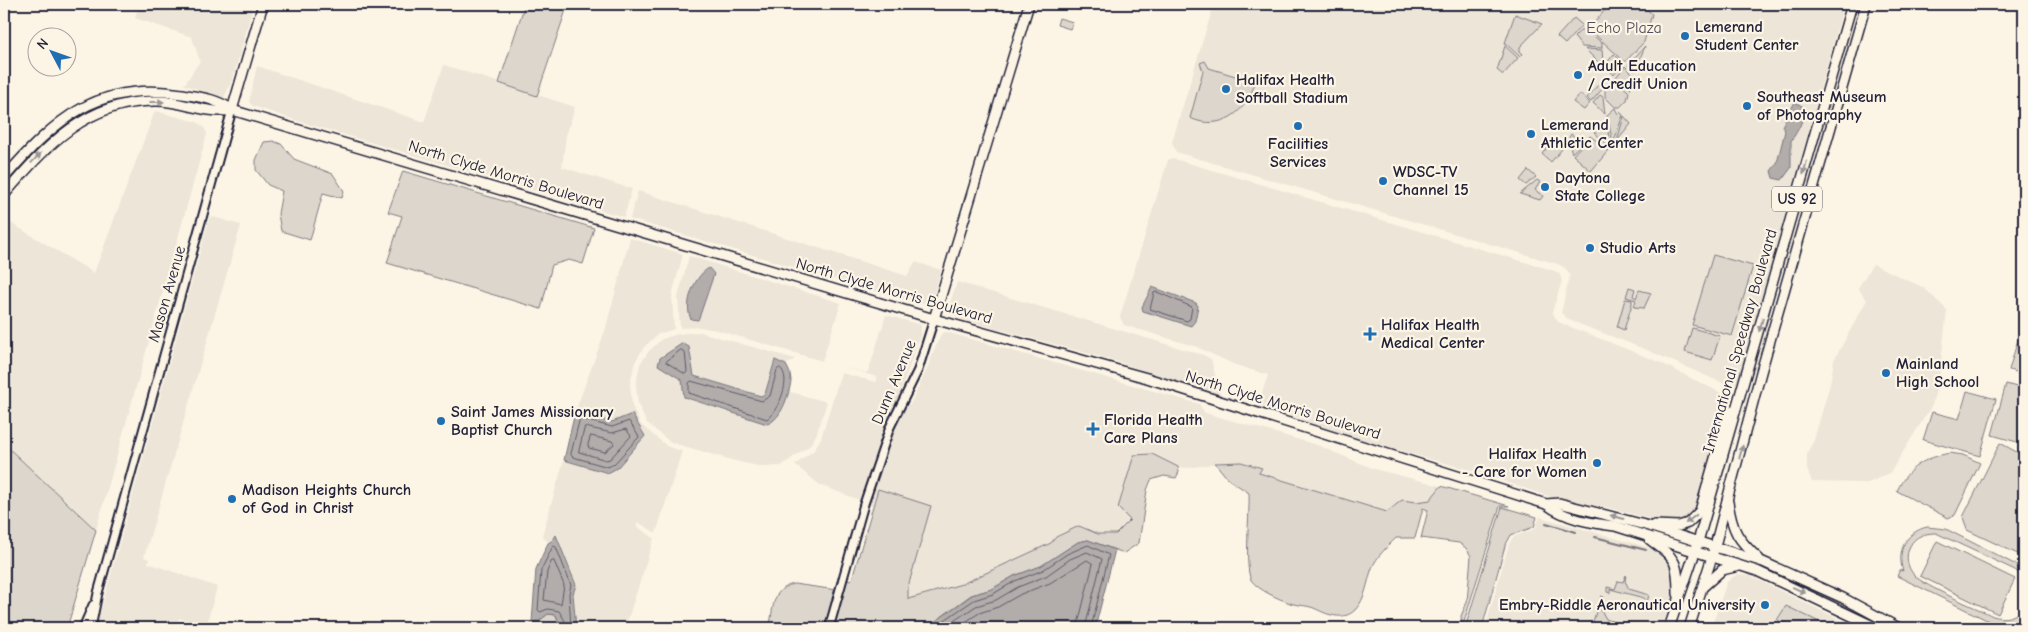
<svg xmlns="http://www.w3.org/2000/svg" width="2028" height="632" viewBox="0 0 2028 632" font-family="'Comic Neue',sans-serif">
  <rect width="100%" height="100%" fill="#fcf5e5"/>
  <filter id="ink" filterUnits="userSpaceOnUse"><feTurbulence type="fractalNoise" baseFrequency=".02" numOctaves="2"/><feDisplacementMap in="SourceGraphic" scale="10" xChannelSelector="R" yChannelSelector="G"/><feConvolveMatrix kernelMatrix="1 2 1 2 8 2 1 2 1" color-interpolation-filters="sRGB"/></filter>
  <g filter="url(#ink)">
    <g fill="#ece5d8" fill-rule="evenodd">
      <path d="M139 4H241L253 7 233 78 224 98 182 84H185L200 61 192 37 135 18Z"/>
      <path d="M1214 4H1844L1739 380 1736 384 1727 385 1647 350 1569 320 1561 313 1570 275 1565 268 1558 264 1176 152 1172 142Z"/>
      <path d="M444 65 575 107 566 135 562 167 632 189 624 217 298 121 253 106 249 102 257 66 424 122Z"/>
      <path d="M155 111 197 122 204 127 207 134 96 530 4 444V219L94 273Z"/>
      <path d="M1171 158 1555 271 1560 275 1562 281 1552 312 1558 322 1659 362 1727 396 1729 401 1700 503 1693 514 1677 522H1662L1606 507 1563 501 1470 470 1328 431 1316 424 1263 406 1261 396 1268 375 1233 364 1197 347 1124 325 1120 317 1168 160Z"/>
      <path d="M638 191 907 276 915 262 941 270 934 293 924 303 919 304 630 219Z"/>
      <path d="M210 216 241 225 144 557 149 559 148 563 217 587 206 626 179 618 176 628H96Z"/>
      <path d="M630 238 683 254 672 295 674 329 658 334 644 347 635 362 630 384 632 406 641 425 668 447 682 451 656 533 638 522 636 526 654 538 625 628H576L573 594 576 585 572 572 556 535 553 540 548 542 542 536 564 460 608 473 645 436 634 420 612 422 575 412 605 331Z"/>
      <path d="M689 256 841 303 822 361 717 330 699 327 680 328 678 297ZM709 268 714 274 698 320 689 314 690 293 704 270Z"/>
      <path d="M1873 264 1924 288 1947 310 1939 379 1932 405 1890 473 1868 483 1812 482 1807 469V453L1814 440 1830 384 1834 360 1867 300 1858 288Z"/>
      <path d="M957 282 1203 355 1211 359 1221 398 1119 362 965 320 950 313 948 309Z"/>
      <path d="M886 315 921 325V333L862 501 820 485 795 465 814 450 821 438 841 373 876 382 877 377 840 366 866 373 869 370Z"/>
      <path d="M700 332 795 359 786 365 775 360 765 394 761 396 694 376 692 373 658 364 682 380 684 397 727 412 780 413 787 391 827 402 816 435 809 446 781 466 763 467 735 461 670 442 646 422 638 404 636 385 640 364 649 351 662 339 678 334Z"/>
      <path d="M946 332 1199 404 1205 413 1317 445 1374 469 1441 486 1430 500 1417 502 1402 500 1387 512 1259 473 1261 469 1222 462 1188 468 1178 467 1152 454 1134 455 1121 495 1130 520 1116 534H1098L1079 526 1056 537 1051 543 962 584 908 599V587L878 489 873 506 867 504 893 429 904 404 910 405 925 374 941 334Z"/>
      <path d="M1540 517 1654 549 1660 553 1674 569 1675 591 1662 628H1485L1509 544 1513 537 1535 529Z"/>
      <path d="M1737 574 1750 576 1857 628H1711L1727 582Z"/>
    </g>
    <g fill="#dcd6cc" stroke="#7f7c84">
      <path d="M525 4H568L537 96 499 83Z"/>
      <path d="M1610 4H1641L1652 14 1644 42 1625 62 1589 29Z"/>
      <path d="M1515 14 1542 24 1520 47V51L1523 54 1520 57 1505 43Z"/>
      <path d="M1059 18 1073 22 1070 29 1057 25Z"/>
      <path d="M1574 18 1582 25 1565 44 1557 37Z"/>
      <path d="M1587 30 1602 43V48L1582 47 1574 37 1580 31Z"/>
      <path d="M1505 46 1518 58 1503 75 1497 70Z"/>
      <path d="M1645 46 1635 71 1628 65Z"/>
      <path d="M1585 49 1602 50 1603 63 1601 65Z"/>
      <path d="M1614 54 1624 64 1614 75 1605 65Z"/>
      <path d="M1205 61 1209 68 1255 82C1248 112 1220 132 1190 118L1203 71 1200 63Z"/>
      <path d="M1625 66 1634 75 1630 89 1616 77Z"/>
      <path d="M1615 79 1629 92 1627 100 1620 107H1615L1605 97V90Z"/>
      <path d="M1602 80 1604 87 1591 102 1587 98Z"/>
      <path d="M1580 94 1590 103 1584 110 1573 102Z"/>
      <path d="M1600 95 1603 97 1605 114 1593 103Z"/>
      <path d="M1615 108 1618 114 1620 112 1623 115 1613 144 1607 115Z"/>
      <path d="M1624 116 1631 124 1617 141Z"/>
      <path d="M1598 127 1608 130 1610 147 1594 132Z"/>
      <path d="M1571 134 1575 137 1572 140 1582 143 1572 153 1568 140Z"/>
      <path d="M1590 136 1609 150 1591 171 1573 155Z"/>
      <path d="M273 141 281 144 294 159 333 174 344 191 342 198 323 193 310 240 281 231 278 214 282 191 268 185 256 170V160L264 142Z"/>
      <path d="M1551 143H1555L1562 149 1551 162 1542 154Z"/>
      <path d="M1528 170 1536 177 1526 185 1520 180Z"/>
      <path d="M403 171 594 228 583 264 569 260 552 265 541 309 387 263 402 216 388 212Z"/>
      <path d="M1537 180 1540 182 1535 190 1543 196 1540 200 1520 194Z"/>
      <path d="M1713 255 1753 266 1732 336 1692 325Z"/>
      <path d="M1629 287 1635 289 1633 296 1636 298 1639 290 1651 293 1644 308 1634 307 1636 300 1626 297Z"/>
      <path d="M1625 299 1632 300V304L1624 330 1617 327Z"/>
      <path d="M2024 319V374L2009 370Z"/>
      <path d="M1692 328 1720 336 1712 360 1685 352Z"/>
      <path d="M2006 384 2024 389V444L1992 435Z"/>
      <path d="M1967 391 1996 399 1980 456 1923 440 1932 412 1959 419Z"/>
      <path d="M2000 443 2024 456V557L1967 530 1963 517Z"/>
      <path d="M4 444 96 530 67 628H4Z"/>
      <path d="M1950 453 1963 455 1980 463 1955 515 1948 518 1897 491C1908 467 1924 458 1950 453Z"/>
      <path d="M1152 454 1178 467 1179 472 1176 478 1164 476 1151 480 1147 490 1139 543 1124 553 1088 540 1078 542 1041 566 1014 576 992 589 971 595 926 628H832L846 581 852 579 878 489 931 506 908 587V599L962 584 1051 543 1056 537 1079 526 1098 534H1116L1130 520 1118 508 1134 455Z"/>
      <path d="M1241 462 1262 468 1259 473 1387 512 1402 500 1417 502 1430 500 1441 486 1509 506H1500L1462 628 1461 616 1467 602 1471 556 1466 548 1459 543 1421 538 1428 510 1423 508 1415 538H1396C1387 547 1377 556 1372 568 1367 581 1366 599 1355 610 1344 621 1328 615 1316 609 1308 605 1299 606 1290 603 1279 599 1258 590 1251 580 1244 566 1250 512 1249 493L1228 479 1215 463Z"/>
      <path d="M1502 507 1537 517 1534 527 1511 535 1505 546 1482 628H1465Z"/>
      <path d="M1927 527 1946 529 2024 569V578L2015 570 1936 533C1925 533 1915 536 1910 546 1905 556 1907 567 1914 575 1925 587 1975 607 1993 616 2005 620 2016 617 2024 607V617L2011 624 2014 626 2013 628H2003L1897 576 1900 570 1903 571C1896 551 1906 532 1927 527Z"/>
      <path d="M1937 541 2015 579 1998 614 1920 576Z"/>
      <path d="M1626 575 1625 581 1629 589 1649 595 1647 602 1644 598 1610 589V593L1607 592V587L1615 589 1618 581 1623 582Z"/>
      <path d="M794 584 837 590 826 628H769C774 610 770 589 794 584Z"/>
      <path d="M1601 596 1604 597 1601 610 1606 619 1633 628H1604L1592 625Z"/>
      <path d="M1786 606 1832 628H1796L1777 620Z"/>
      <path d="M548 614 556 615 561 628H530L532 622 539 621Z"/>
    </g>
    <g fill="#b2adab" stroke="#78757e">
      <path d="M1795 102 1802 106C1806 119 1798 130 1791 141V168L1782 180 1773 178 1771 171 1777 163 1785 131 1782 126Z"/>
      <path d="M709 268 714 274 700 315 698 320 691 319C683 304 695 275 709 268Z"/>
      <path d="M1152 287 1196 303 1198 306 1195 321 1191 326 1143 311 1142 307Z"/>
      <path d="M683 343 689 347 694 376 761 396 765 394 775 360 786 365C789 370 791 375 791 381 789 395 781 420 767 424L684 397 682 380 658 365 660 358Z"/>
      <path d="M575 412 612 422 632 414 645 436 617 468 608 473 564 460Z"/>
      <path d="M556 535 576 585 573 594 576 628H561L556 615 548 614 539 621 532 622 536 569 548 543 553 540Z"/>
      <path d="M1088 540 1115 550 1095 628H926L972 595 992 589 1014 576 1041 566 1078 542Z"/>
    </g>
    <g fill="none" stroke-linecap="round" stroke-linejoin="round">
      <g stroke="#5c5a68" stroke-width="1">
        <path d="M1157 292 1192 307 1190 319 1187 321 1150 309 1154 293Z"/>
        <path d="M681 350 685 352 687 372 685 374 666 362Z"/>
        <path d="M780 368C793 378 778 411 767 419L689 393V383L691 381 762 401 770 396 777 370Z"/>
        <path d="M580 419 612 427 629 421 639 437 614 464 608 467 573 457 571 455Z"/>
        <path d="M585 427 612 433 626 429 631 436 610 459 606 460 579 452Z"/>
        <path d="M591 436 612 441 614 444 605 452 589 448 588 445Z"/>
        <path d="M554 561 564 585 561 604 544 600 547 572 551 562Z"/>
        <path d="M566 628 565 621 559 611 548 609 540 612 538 610 541 570 553 546 556 547 571 585 569 594 571 628"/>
        <path d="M933 628 974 600 993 594 1015 581 1043 570 1067 554 1088 545 1109 555 1091 628"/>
        <path d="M943 628 976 606 996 600 1018 587 1046 576 1070 559 1087 552 1102 559 1085 628"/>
        <path d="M956 628 979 613 998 607 1021 594 1050 583 1087 560 1093 564 1077 628"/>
      </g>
      <g stroke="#78757e" stroke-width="2">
        <path d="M1546 523 1576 532"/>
        <path d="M1595 537 1646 550"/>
      </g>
      <g stroke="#22223b" stroke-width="11">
        <g id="minor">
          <path d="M83 628 93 605"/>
          <path d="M91 628 98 593 232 110"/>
          <path d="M829 628 864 504 890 427 918 370 934 319"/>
        </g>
      </g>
      <g stroke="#22223b" stroke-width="12">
        <g id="major">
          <path d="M232 110 263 4"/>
          <path d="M4 178C54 120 99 80 182 94 200 97 218 99 232 110L934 319 1147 378 1546 504 1559 503 1645 525 1763 562 1843 598 1899 628"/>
          <path d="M4 195C46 146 87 100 157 101 183 101 207 115 232 110"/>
          <path d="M934 319 1029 4"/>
          <path d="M1728 502C1732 531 1738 540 1759 559"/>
          <path d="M1546 504C1566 519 1590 523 1615 526L1757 571 1877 628"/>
          <path d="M1654 525 1679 526 1688 523 1700 511 1726 420 1732 411"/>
          <path d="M1649 539C1676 559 1678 560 1678 594"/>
          <path d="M1704 586 1722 570 1739 566"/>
          <path d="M1669 628 1695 552 1852 4"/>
          <path d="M1689 628 1712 557 1761 372 1866 4"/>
        </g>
      </g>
      <use href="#minor" stroke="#fcf5e5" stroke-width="7"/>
      <use href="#major" stroke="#fcf5e5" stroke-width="9"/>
    </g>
    <defs><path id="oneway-solid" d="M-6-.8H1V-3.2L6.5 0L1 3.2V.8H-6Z" transform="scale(1.25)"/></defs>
    <g fill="#9a9698">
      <use href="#oneway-solid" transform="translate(157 102)"/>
      <use href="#oneway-solid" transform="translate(36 158) rotate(-46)"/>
      <use href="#oneway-solid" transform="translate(1805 168) rotate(105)"/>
      <use href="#oneway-solid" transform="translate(1761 325) rotate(106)"/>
      <use href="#oneway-solid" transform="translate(1741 452) rotate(-75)"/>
      <use href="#oneway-solid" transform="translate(1617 517) rotate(-165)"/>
      <use href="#oneway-solid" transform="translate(1691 519) rotate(142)"/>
      <use href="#oneway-solid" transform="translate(1799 590) rotate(24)"/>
    </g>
  </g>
  <g fill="#1f6fb2" stroke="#fcf5e5" stroke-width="2">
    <circle cx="1685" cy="36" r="5"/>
    <circle cx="1578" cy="75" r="5"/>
    <circle cx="1226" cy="89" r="5"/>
    <circle cx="1747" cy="106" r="5"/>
    <circle cx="1298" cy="126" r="5"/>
    <circle cx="1531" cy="134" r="5"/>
    <circle cx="1383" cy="181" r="5"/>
    <circle cx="1545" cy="187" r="5"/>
    <circle cx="1590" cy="248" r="5"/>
    <path d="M1367.5 326.5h5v5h5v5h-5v5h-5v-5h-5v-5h5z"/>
    <circle cx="1886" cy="373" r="5"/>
    <circle cx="441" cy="421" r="5"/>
    <path d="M1090.5 421.5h5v5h5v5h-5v5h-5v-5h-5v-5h5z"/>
    <circle cx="1597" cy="463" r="5"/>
    <circle cx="232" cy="499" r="5"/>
    <circle cx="1765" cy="605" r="5"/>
  </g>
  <g text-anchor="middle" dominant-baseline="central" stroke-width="4.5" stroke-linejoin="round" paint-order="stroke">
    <rect fill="#fcf5e5" stroke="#63616e" stroke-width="1" x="1772" y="186.5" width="50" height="25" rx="4"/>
    <g font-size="15" font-weight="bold" fill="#22223b">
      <text x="1797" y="199">US 92</text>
    </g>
    <g font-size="16" font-weight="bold" fill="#22223b" stroke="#fcf5e5" text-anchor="start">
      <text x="1695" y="27">Lemerand<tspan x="1695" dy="18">Student Center</tspan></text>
      <text x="1588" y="66">Adult Education<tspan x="1588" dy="18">/ Credit Union</tspan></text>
      <text x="1236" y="80">Halifax Health<tspan x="1236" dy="18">Softball Stadium</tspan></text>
      <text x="1757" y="97">Southeast Museum<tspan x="1757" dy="18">of Photography</tspan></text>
      <text x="1541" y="125">Lemerand<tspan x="1541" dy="18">Athletic Center</tspan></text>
      <text x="1298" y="144" text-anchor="middle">Facilities<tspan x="1298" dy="18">Services</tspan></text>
      <text x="1393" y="172">WDSC-TV<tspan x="1393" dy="18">Channel 15</tspan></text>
      <text x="1555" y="178">Daytona<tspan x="1555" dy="18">State College</tspan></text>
      <text x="1600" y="248">Studio Arts</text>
      <text x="1381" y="325">Halifax Health<tspan x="1381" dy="18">Medical Center</tspan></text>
      <text x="1896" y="364">Mainland<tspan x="1896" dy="18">High School</tspan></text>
      <text x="451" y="412">Saint James Missionary<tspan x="451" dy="18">Baptist Church</tspan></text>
      <text x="1104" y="420">Florida Health<tspan x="1104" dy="18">Care Plans</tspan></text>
      <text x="1587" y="454" text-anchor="end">Halifax Health<tspan x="1587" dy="18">- Care for Women</tspan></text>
      <text x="242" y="490">Madison Heights Church<tspan x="242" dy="18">of God in Christ</tspan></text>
      <text x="1755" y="605" text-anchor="end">Embry-Riddle Aeronautical University</text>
    </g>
    <g font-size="16" fill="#504f5f" stroke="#fcf5e5">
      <text x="1624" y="28">Echo Plaza</text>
    </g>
    <g font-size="16" fill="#22223b" stroke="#fcf5e5">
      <text transform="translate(506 175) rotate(17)">North Clyde Morris Boulevard</text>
      <text transform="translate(894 291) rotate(16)">North Clyde Morris Boulevard</text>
      <text transform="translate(167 294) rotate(-74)">Mason Avenue</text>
      <text transform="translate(1740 341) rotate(-74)">International Speedway Boulevard</text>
      <text transform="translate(894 382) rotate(-67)">Dunn Avenue</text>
      <text transform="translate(1283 405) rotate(17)">North Clyde Morris Boulevard</text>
    </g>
  </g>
  <rect width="2028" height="632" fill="none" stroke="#fcf5e5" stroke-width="20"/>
  <rect x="10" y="10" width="2008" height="612" fill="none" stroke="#22223b" stroke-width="2" filter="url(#ink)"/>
  <g transform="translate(52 52) rotate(311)"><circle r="24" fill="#fcf5e5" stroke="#a5a1a1"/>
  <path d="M0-4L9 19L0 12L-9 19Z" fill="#1f6fb2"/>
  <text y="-8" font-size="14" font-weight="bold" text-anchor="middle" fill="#22223b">N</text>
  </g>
</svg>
